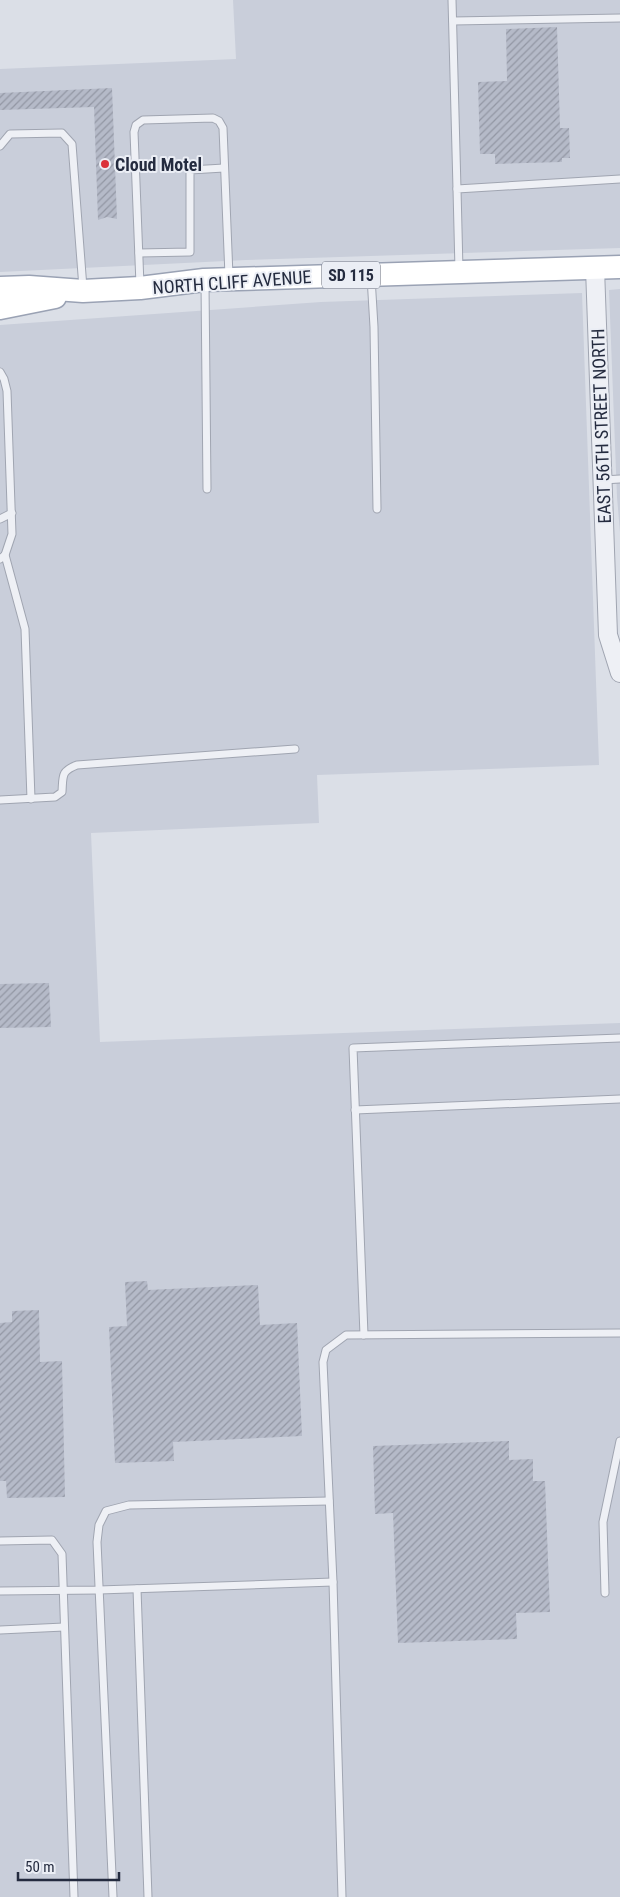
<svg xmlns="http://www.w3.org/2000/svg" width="620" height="1897" viewBox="0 0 620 1897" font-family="'Roboto Condensed',sans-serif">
  <defs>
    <pattern id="building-hatch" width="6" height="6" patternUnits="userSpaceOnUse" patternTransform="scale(1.25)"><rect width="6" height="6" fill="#b5bac8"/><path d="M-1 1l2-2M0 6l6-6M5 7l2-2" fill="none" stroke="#9397a4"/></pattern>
  </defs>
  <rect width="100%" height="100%" fill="#dbdfe7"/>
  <g fill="#c9ceda">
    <path d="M233 0H620V248L246 260 0 272V69L236 59Z"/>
    <path d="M620 289V532L617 497 609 290Z"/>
    <path d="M582 293 599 765 317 775 319 823 91 833 100 1042 620 1023V1897H0V325L321 302Z"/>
  </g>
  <g fill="url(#building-hatch)">
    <path d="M557 27 560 128H569L570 158H562V162L495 164V154H480L478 82 507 81 506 29Z"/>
    <path d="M112 88 117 219 107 217 98 220 94 107 0 110V93Z"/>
    <path d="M49 983 51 1027 0 1028V984Z"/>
    <path d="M147 1281 148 1290 258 1285 260 1325 297 1323 302 1436 173 1442 174 1461 115 1463 109 1327 127 1326 125 1282Z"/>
    <path d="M39 1310 40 1362 62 1361 65 1497 7 1498 6 1481H0V1323L12 1322V1311Z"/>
    <path d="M509 1441V1460L533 1459V1481H545L550 1612 516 1613 517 1639 398 1643 393 1513 375 1514 373 1446Z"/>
  </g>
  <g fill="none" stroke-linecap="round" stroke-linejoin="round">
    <g stroke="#a0a5b1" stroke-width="9">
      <g id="service">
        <path d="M452 0 457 189"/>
        <path d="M453 21 620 18"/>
        <path d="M0 146 10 134 62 133 72 144 83 288"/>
        <path d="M139 253 190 252V170L224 168"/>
        <path d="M459 270 457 189 620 179"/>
        <path d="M371 277 374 327 377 509"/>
        <path d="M205 283 207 489"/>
        <path d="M140 285 134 132 136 125 143 120 213 118 219 121 223 128 229 276"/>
        <path d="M0 372 4 379 7 391 12 534 5 555 0 559"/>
        <path d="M603 480 620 479"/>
        <path d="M0 519 12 513"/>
        <path d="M5 555 25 629 31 799"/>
        <path d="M0 800 55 797 62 792C63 776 61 771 77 765L295 749"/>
        <path d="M355 1110 620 1099"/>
        <path d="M364 1335 353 1048 620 1038"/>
        <path d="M0 1541 52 1540 62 1554 74 1897"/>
        <path d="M137 1589 148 1897"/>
        <path d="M0 1591 99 1590 333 1582"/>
        <path d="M605 1593 603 1522 620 1441"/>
        <path d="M0 1630 64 1627"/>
        <path d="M113 1897 97 1542 99 1525 106 1511 129 1505 329 1501"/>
        <path d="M342 1897 333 1582 323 1362 326 1350 346 1335 620 1333"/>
      </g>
    </g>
    <g stroke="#a0a5b1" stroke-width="20">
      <path id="tertiary" d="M595 268 608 635 620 673"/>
    </g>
    <g stroke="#9aa2b4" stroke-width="25">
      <g id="primary">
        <path d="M0 288 29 287 83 291 140 288 204 280 620 267"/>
        <path d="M0 308 55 297"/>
      </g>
    </g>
    <use href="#service" stroke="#eef0f5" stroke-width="7"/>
    <use href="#tertiary" stroke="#eef0f5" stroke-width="18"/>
    <use href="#primary" stroke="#fff" stroke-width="22"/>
  </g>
  <circle fill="#db323a" stroke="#ebeef5" stroke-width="2" cx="105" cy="164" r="5"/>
  <g text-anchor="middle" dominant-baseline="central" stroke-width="4" stroke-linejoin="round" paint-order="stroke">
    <rect fill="#ebeef5" stroke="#606676" stroke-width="1" x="322" y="261.5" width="58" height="27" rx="4"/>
    <g font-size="16" font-weight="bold" fill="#242b3f">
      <text x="351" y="275">SD 115</text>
    </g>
    <g font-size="18" font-weight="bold" fill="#242b3f" stroke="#ebeef5" text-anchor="start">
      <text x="115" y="164">Cloud Motel</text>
    </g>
    <g font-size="18" fill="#242b3f" stroke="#ebeef5">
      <text transform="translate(232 282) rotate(-4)">NORTH CLIFF AVENUE</text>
      <text transform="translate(601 426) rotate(-92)">EAST 56TH STREET NORTH</text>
    </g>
  </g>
  <path d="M18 1872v8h101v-8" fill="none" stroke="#242b3f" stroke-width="2.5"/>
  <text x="25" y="1872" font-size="15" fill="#242b3f" stroke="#ebeef5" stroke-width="4" paint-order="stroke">50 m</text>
</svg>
